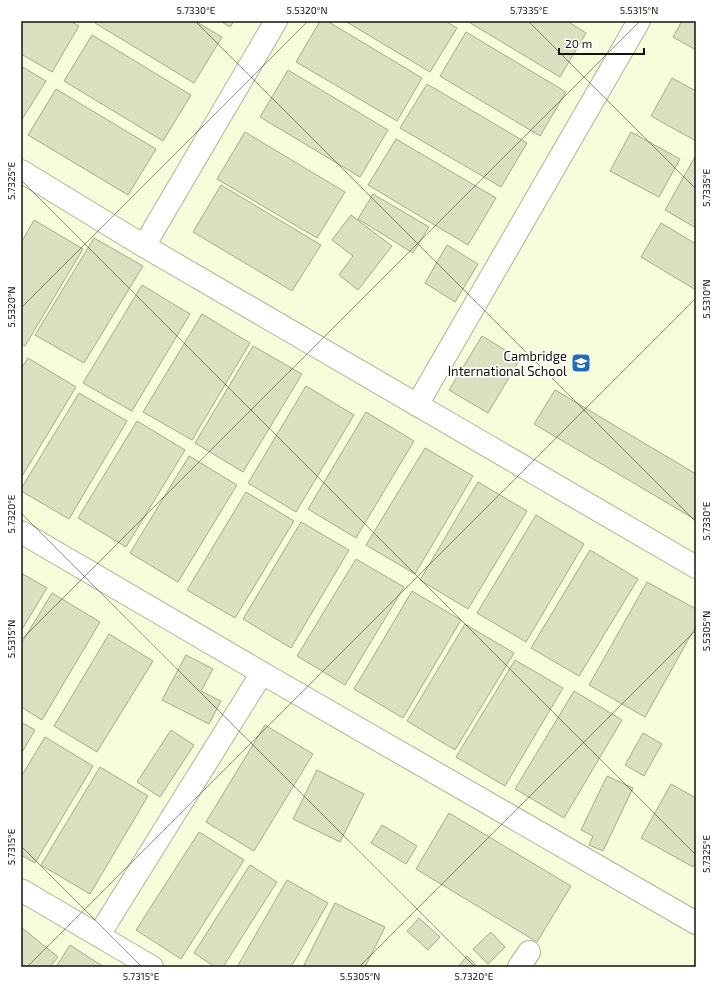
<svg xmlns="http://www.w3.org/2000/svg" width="717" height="988" viewBox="0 0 717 988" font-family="'Exo 2',sans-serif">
  <rect width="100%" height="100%" fill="#f6fdda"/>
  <g fill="#dae1c0" stroke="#a4ab8b">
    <path d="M21 21H70L79 26 52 72 21 54Z"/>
    <path d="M96 21H195L222 37 194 83 95 23Z"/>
    <path d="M220 21H234L230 27Z"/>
    <path d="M320 21H327L422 78 397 121 296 62Z"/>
    <path d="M345 21H445L457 28 430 72Z"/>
    <path d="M467 21H567L586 33 560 77Z"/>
    <path d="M682 21H696V50L673 37Z"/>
    <path d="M466 32 566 92 540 136 440 76Z"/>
    <path d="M92 35 191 95 163 141 64 81Z"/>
    <path d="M21 66 46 81 21 121Z"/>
    <path d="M288 70 388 130 360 177 260 117Z"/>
    <path d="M672 78 696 91V141L651 116Z"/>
    <path d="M427 84 527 143 501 187 400 128Z"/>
    <path d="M56 89 156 149 128 195 28 135Z"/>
    <path d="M245 132 345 192 317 238 217 179Z"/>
    <path d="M631 132 680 159 659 197 610 171Z"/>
    <path d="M396 139 496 198 468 245 368 185Z"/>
    <path d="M696 155V228L665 210Z"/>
    <path d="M221 185 321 245 292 291 193 232Z"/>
    <path d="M373 194 429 227 413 253 358 219Z"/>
    <path d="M351 215 392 246 358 290 339 275 353 256 332 240Z"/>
    <path d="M34 220 83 249 25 346 21 344V243Z"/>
    <path d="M661 223 696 244V290L641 257Z"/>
    <path d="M94 238 143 266 84 363 35 335Z"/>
    <path d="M447 245 478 264 455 302 425 283Z"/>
    <path d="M142 285 190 314 132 411 83 383Z"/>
    <path d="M202 314 250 343 192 440 143 412Z"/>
    <path d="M482 336 520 359 488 413 449 390Z"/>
    <path d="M253 346 302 374 243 472 195 443Z"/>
    <path d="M28 358 76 387 21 478V369Z"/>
    <path d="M306 386 354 415 296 512 248 483Z"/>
    <path d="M555 390 696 474V520L534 424Z"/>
    <path d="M79 393 127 421 69 519 21 491V489Z"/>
    <path d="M366 412 414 441 356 538 308 509Z"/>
    <path d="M137 421 185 450 126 547 78 518Z"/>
    <path d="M425 448 473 476 415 574 366 545Z"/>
    <path d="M189 456 237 485 178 582 130 553Z"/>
    <path d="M478 482 527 511 468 609 420 580Z"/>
    <path d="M246 492 294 521 235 618 187 590Z"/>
    <path d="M536 515 584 544 526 642 477 613Z"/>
    <path d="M301 522 349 550 291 648 243 619Z"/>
    <path d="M590 550 638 579 579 676 531 648Z"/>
    <path d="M356 559 404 587 345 685 297 656Z"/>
    <path d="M21 573 47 588 21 631Z"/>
    <path d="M647 582 696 609V626L645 717 589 685Z"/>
    <path d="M412 591 461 620 403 718 354 689Z"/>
    <path d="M52 593 100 622 42 720 21 707V644Z"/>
    <path d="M465 624 514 653 455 750 407 721Z"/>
    <path d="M109 634 153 661 97 752 54 726Z"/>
    <path d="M186 655 213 669 201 691 221 701 209 724 162 700Z"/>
    <path d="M515 660 563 688 505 786 456 757Z"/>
    <path d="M574 691 622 720 564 818 515 789Z"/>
    <path d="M21 722 35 730 21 754Z"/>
    <path d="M265 725 313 754 254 851 206 822Z"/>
    <path d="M171 730 194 745 160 797 137 782Z"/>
    <path d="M643 733 662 744 644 776 625 765Z"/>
    <path d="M45 737 93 766 35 863 21 855V777Z"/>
    <path d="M100 767 148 796 90 894 41 865Z"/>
    <path d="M317 770 364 794 340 842 293 819Z"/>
    <path d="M607 776 633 788 603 851 589 845 593 836 581 830Z"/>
    <path d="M671 784 696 798V861L693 867 641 838Z"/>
    <path d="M449 813 571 886 537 942 416 869Z"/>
    <path d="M382 825 417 846 406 864 371 843Z"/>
    <path d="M199 832 244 860 181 959 136 930Z"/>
    <path d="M250 865 277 882 223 967H215L194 953Z"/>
    <path d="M287 880 328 903 291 967H237Z"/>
    <path d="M335 903 385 927 365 967H303Z"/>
    <path d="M419 918 440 937 428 950 407 931Z"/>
    <path d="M21 927 58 957 50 967H21Z"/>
    <path d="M491 932 505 947 488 964 473 949Z"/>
    <path d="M70 945 104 967H56Z"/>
    <path d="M467 956 478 967H458Z"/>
  </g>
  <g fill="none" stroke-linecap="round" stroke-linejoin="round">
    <g stroke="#adb493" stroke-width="24">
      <g id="minor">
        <path d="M21 171 144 246 696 567"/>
        <path d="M144 246 276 21"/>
        <path d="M417 405 639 21"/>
        <path d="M21 532 262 673 696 923"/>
        <path d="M21 890 152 967"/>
        <path d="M99 935 262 673"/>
        <path d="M519 967 529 952"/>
      </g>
    </g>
    <use href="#minor" stroke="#fff" stroke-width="22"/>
  </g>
  <path fill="none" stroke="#111307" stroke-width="1" stroke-opacity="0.45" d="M195 21 696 522M528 21 696 189M21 180 696 855M21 308 308 21M21 513 475 967M21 640 640 21M21 846 142 967M27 967 696 298M359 967 696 630M692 967 696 963"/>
  <defs>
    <g id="school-square" transform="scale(1)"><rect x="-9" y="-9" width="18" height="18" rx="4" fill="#236cbc" stroke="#fff"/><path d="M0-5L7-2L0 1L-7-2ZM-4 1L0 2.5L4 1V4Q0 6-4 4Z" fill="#fff"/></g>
  </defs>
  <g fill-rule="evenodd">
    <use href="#school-square" x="581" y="363"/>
  </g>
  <g text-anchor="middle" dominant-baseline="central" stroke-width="3.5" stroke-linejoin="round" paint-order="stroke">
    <g font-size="13" fill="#111307" stroke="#fff" text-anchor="end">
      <text x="567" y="356">Cambridge<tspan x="567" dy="15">International School</tspan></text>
    </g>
  </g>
  <rect width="717" height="988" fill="none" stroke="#ffffff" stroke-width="44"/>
  <path d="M559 48v6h85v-6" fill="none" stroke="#111307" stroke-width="2"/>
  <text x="565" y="48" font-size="12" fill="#111307" stroke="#ffffff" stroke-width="3" paint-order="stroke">20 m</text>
  <rect x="22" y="22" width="673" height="944" fill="none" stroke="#111307" stroke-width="1.5"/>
  <g font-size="10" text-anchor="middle" fill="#111307">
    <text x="196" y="14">5.7330°E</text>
    <text x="307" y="14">5.5320°N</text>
    <text x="529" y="14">5.7335°E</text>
    <text x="639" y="14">5.5315°N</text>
    <text transform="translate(11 181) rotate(-90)" y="4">5.7325°E</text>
    <text transform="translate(706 188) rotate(-90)" y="4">5.7335°E</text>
    <text transform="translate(706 299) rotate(-90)" y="4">5.5310°N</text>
    <text transform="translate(11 307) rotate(-90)" y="4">5.5320°N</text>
    <text transform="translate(11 514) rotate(-90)" y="4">5.7320°E</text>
    <text transform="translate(706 521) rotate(-90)" y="4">5.7330°E</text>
    <text transform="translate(706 631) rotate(-90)" y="4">5.5305°N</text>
    <text transform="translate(11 639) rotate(-90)" y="4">5.5315°N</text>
    <text transform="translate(11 847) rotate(-90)" y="4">5.7315°E</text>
    <text transform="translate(706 854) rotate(-90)" y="4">5.7325°E</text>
    <text x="141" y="980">5.7315°E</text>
    <text x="360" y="980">5.5305°N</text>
    <text x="474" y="980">5.7320°E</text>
  </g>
</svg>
